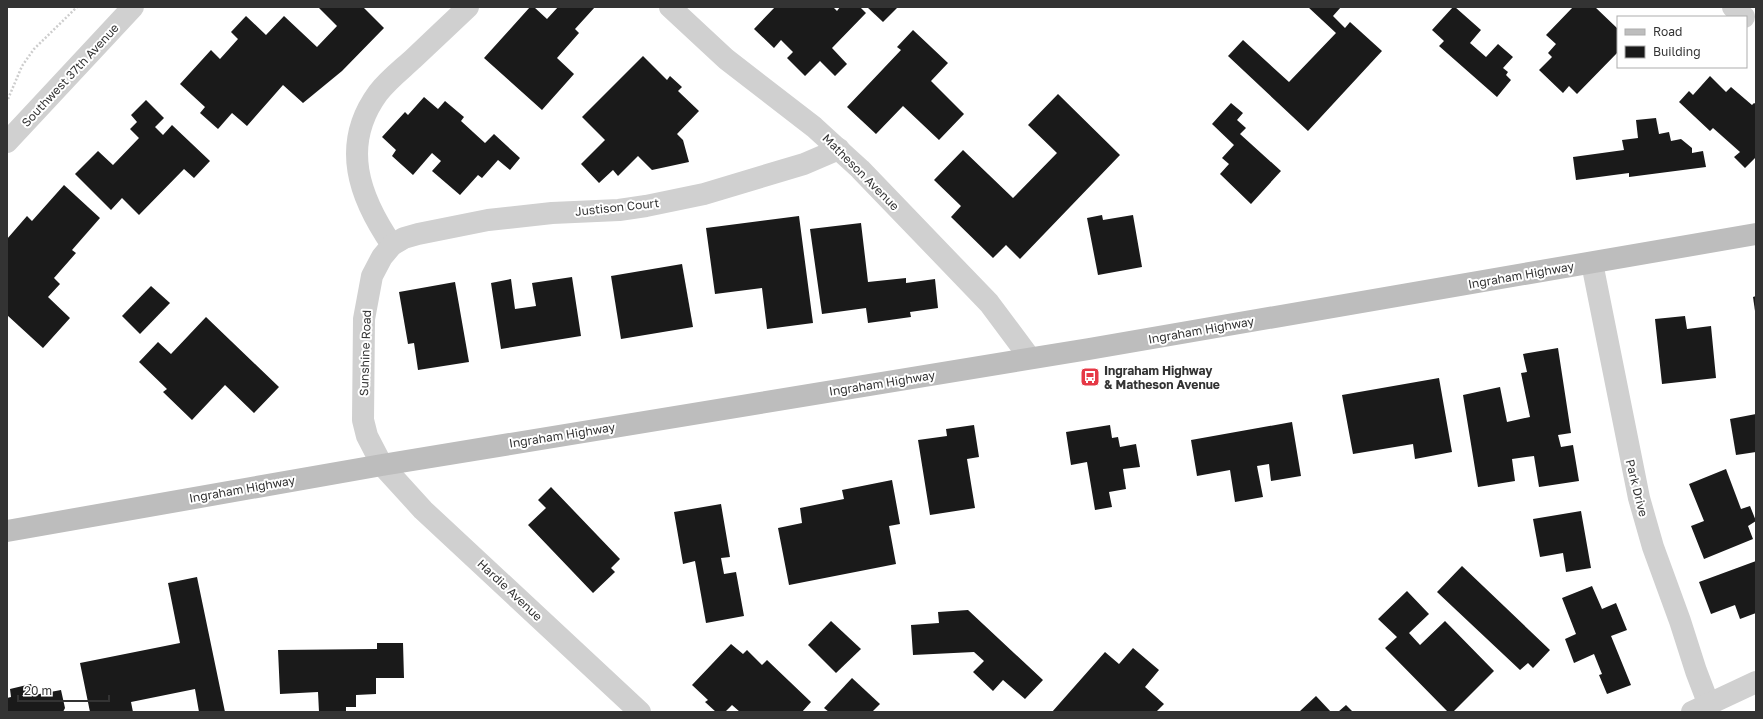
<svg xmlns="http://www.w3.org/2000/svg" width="1763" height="719" viewBox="0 0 1763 719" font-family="'Golos Text',sans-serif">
  <rect width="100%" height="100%" fill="#fff"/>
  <g fill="#1a1a1a">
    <path d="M318 7H363L384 28 342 71 303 103 283 85 247 126 232 113 218 129 200 113 205 107 180 84 211 50 220 59 238 39 231 32 246 16 266 35 284 16 317 47 337 26Z"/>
    <path d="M530 7H534L547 19 558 7H595L575 29 579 33 557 58 574 74 542 110 484 58Z"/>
    <path d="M775 7H833L837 11 840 7H860L866 13 832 48 847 64 835 76 820 61 805 76 787 58 793 52 781 40 774 48 754 29Z"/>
    <path d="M867 7H898L883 22Z"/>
    <path d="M1308 7H1341L1333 16 1345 28 1350 22 1382 51 1308 131 1228 56 1243 40 1289 82 1336 33Z"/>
    <path d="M1453 7H1455L1481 30 1470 43 1486 57 1498 44 1513 57 1503 68 1508 72 1506 75 1511 80 1497 97 1439 46 1444 41 1432 30Z"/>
    <path d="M1573 7H1595L1618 29V52L1577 94 1569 86 1563 93 1539 70 1552 57 1548 53 1556 44 1546 35Z"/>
    <path d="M913 30 948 63 931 81 964 114 939 140 903 106 876 134 847 107 901 50 897 47Z"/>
    <path d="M643 56 667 80 670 76 682 87 678 91 699 111 677 134 683 140 689 162 652 170 638 156 618 176 613 170 599 183 581 164 605 140 582 117Z"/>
    <path d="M1710 76 1726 92 1731 87 1752 105 1754 103 1756 104V157L1745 168 1734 157 1740 152 1713 128 1710 131 1679 102 1689 91 1693 95Z"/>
    <path d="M1058 94 1120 155 1020 259 1006 245 993 258 951 217 961 206 934 180 963 150 1013 198 1057 153 1028 125Z"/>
    <path d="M424 97 438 109 445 101 464 117 461 121 485 143 494 134 520 158 510 170 498 160 482 178 478 175 460 195 432 171 441 161 432 153 413 175 392 156 396 150 382 137 405 112 408 115Z"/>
    <path d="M146 100 164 118 155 127 163 135 172 125 210 161 194 178 184 169 139 215 122 198 111 210 75 174 98 151 113 165 139 138 130 129 137 122 131 115Z"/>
    <path d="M1231 103 1243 113 1237 120 1246 128 1240 134 1281 171 1251 204 1220 174 1229 164 1222 158 1234 145 1212 124Z"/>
    <path d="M1656 118 1659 134 1669 132 1671 141 1681 139 1692 148V153L1703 151 1706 167 1629 177V173L1576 180 1573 157 1624 150 1622 140 1638 138 1636 120Z"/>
    <path d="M64 185 100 218 72 250 76 253 54 278 60 284 48 297 70 318 43 348 7 315V239L27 216 32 221Z"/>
    <path d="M1102 215 1103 220 1133 215 1142 267 1098 275 1087 218Z"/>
    <path d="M799 216 813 323 767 329 762 288 715 294 706 228Z"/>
    <path d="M861 223 868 282 906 278V283L935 279 938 308 910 312 911 317 868 323 866 308 822 314 810 229Z"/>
    <path d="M682 264 693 327 621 339 611 276Z"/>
    <path d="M572 277 581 336 501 349 491 283 511 279 515 309 536 306 532 283Z"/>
    <path d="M455 282 469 362 418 370 414 343 408 344 399 292Z"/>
    <path d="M151 286 170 303 140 334 122 316Z"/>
    <path d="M1756 296V311H1755L1753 297Z"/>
    <path d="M1685 316 1687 329 1711 326 1716 378 1662 384 1655 319Z"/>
    <path d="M206 317 279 387 254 413 225 385 192 420 163 392 167 389 139 362 158 342 171 354Z"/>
    <path d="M1558 348 1571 433 1558 435 1561 447 1573 445 1579 481 1539 487 1534 456 1512 459 1515 481 1478 487 1463 395 1500 387 1507 422 1530 417 1521 373 1527 372 1523 354Z"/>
    <path d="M1439 378 1452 452 1415 459 1413 444 1353 454 1342 395Z"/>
    <path d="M1756 414V452L1736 455 1730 419Z"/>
    <path d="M1292 422 1301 476 1271 481 1269 464 1257 466 1263 497 1235 502 1230 470 1197 476 1191 440Z"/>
    <path d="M974 425 979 457 967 459 975 508 930 515 918 440 947 436 946 429Z"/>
    <path d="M1110 425 1112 438 1118 437 1120 447 1136 444 1140 467 1123 469 1126 489 1109 492 1112 507 1095 510 1087 462 1071 465 1066 432Z"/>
    <path d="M1726 469 1741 509 1750 506 1756 521 1748 526 1753 539 1704 559 1691 526 1704 521 1689 484Z"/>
    <path d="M892 480 900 524 889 526 896 564 789 585 778 528 802 523 800 508 844 499 842 490Z"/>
    <path d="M551 487 620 559 611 568 615 572 593 593 528 525 546 508 538 500Z"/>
    <path d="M721 504 730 557 721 558 724 574 736 572 744 616 706 623 695 561 683 564 674 512Z"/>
    <path d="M1581 511 1591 568 1566 572 1563 553 1540 557 1533 519Z"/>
    <path d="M1756 561V613L1740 619 1735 605 1711 614 1699 582Z"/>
    <path d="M1462 566 1550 650 1533 668 1528 663 1520 670 1437 592Z"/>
    <path d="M197 577 225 712H199L195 689 131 702 133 712H90L80 663 180 643 168 583Z"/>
    <path d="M1592 586 1602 609 1616 603 1627 630 1611 636 1631 685 1607 694 1599 675 1602 674 1594 654 1574 663 1565 639 1576 634 1562 598Z"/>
    <path d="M1407 591 1429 614 1409 633 1420 645 1445 621 1494 671 1453 712H1448L1385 648 1397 637 1378 619Z"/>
    <path d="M968 610 1043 680 1025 699 1003 680 993 691 973 672 984 661 974 652 913 655 911 625 939 623 938 612Z"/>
    <path d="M831 621 861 649 836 673 808 645Z"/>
    <path d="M377 643H403L404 678H376V694L356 695V707H346V712H319L318 692 280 694 278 650 377 649Z"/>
    <path d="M731 644 743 654 747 650 762 665 767 660 811 702 802 712H740L732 705 725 712H716L705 702 708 700 692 685Z"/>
    <path d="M1133 648 1159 670 1145 687 1164 704 1156 712H1052L1105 652 1119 664Z"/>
    <path d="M852 678 880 704 872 712H829L824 708Z"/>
    <path d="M31 684 34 695 61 690 65 708 63 712H7V698L11 697 10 689Z"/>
    <path d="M1316 696 1331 712H1299Z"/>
    <path d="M1346 705 1353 712H1338Z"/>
  </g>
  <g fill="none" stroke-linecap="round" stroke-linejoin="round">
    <path stroke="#cdcdcd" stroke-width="2.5" stroke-dasharray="2 2" stroke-linecap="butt" d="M8 99 22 66 34 49 77 7"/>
    <g stroke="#d0d0d0" stroke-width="22">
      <path d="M670 7 726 59 814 127 860 169 989 303 1030 358"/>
      <path d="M1733 7 1744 17"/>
      <path d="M392 245C359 197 340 145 378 93 388 80 401 70 413 59 431 42 450 24 468 7"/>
      <path d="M1592 263 1639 498 1653 547 1680 621 1696 671 1709 705"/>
      <path d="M640 712 423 510 382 465 367 436 363 420 364 319 372 276 382 257 392 245 404 238 418 234 488 220 552 213 619 210 646 206 704 194 804 164 839 149"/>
      <path d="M1692 712 1756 682"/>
    </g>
    <path stroke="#d0d0d0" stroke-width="22" d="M7 142 133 7"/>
    <path stroke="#bdbdbd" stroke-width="22" d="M7 531 382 465 1089 349 1756 234"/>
  </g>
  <defs>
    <g id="bus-square" transform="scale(1)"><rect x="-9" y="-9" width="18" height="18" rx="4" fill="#e63946" stroke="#fff"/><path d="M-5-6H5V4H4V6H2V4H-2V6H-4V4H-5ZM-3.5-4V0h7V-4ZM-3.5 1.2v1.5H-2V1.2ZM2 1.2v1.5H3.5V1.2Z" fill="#fff"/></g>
  </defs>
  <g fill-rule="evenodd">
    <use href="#bus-square" x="1090" y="377"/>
  </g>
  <g text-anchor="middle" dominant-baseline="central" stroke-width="4" stroke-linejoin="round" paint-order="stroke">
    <g font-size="12" fill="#333" stroke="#fff">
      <text transform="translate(70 75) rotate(-47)">Southwest 37th Avenue</text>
      <text transform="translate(861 172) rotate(45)">Matheson Avenue</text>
      <text transform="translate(617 207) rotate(-6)">Justison Court</text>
      <text transform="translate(1521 275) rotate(-10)">Ingraham Highway</text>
      <text transform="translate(1201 330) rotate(-10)">Ingraham Highway</text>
      <text transform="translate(365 353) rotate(-88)">Sunshine Road</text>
      <text transform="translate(882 383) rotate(-9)">Ingraham Highway</text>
      <text transform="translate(562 435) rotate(-9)">Ingraham Highway</text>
      <text transform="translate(1637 488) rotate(76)">Park Drive</text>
      <text transform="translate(242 489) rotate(-10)">Ingraham Highway</text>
      <text transform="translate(510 590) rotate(43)">Hardie Avenue</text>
    </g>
    <g font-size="12" font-weight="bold" fill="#333" stroke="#fff" text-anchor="start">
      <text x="1104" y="370">Ingraham Highway<tspan x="1104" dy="14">&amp; Matheson Avenue</tspan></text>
    </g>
  </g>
  <rect width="1763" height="719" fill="none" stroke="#333333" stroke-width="16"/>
  <rect x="1617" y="16" width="130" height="52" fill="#ffffff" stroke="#adadad"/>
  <rect x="1625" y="29" width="20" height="6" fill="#bdbdbd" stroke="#adadad"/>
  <text x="1653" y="36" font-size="12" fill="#333333">Road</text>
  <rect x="1625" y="46" width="20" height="12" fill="#1a1a1a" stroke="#adadad"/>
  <text x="1653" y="56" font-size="12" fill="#333333">Building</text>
  <path d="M18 695v6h91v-6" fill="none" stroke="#333333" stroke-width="2"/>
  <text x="24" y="695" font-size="12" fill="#333333" stroke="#ffffff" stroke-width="3" paint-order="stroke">20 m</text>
</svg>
